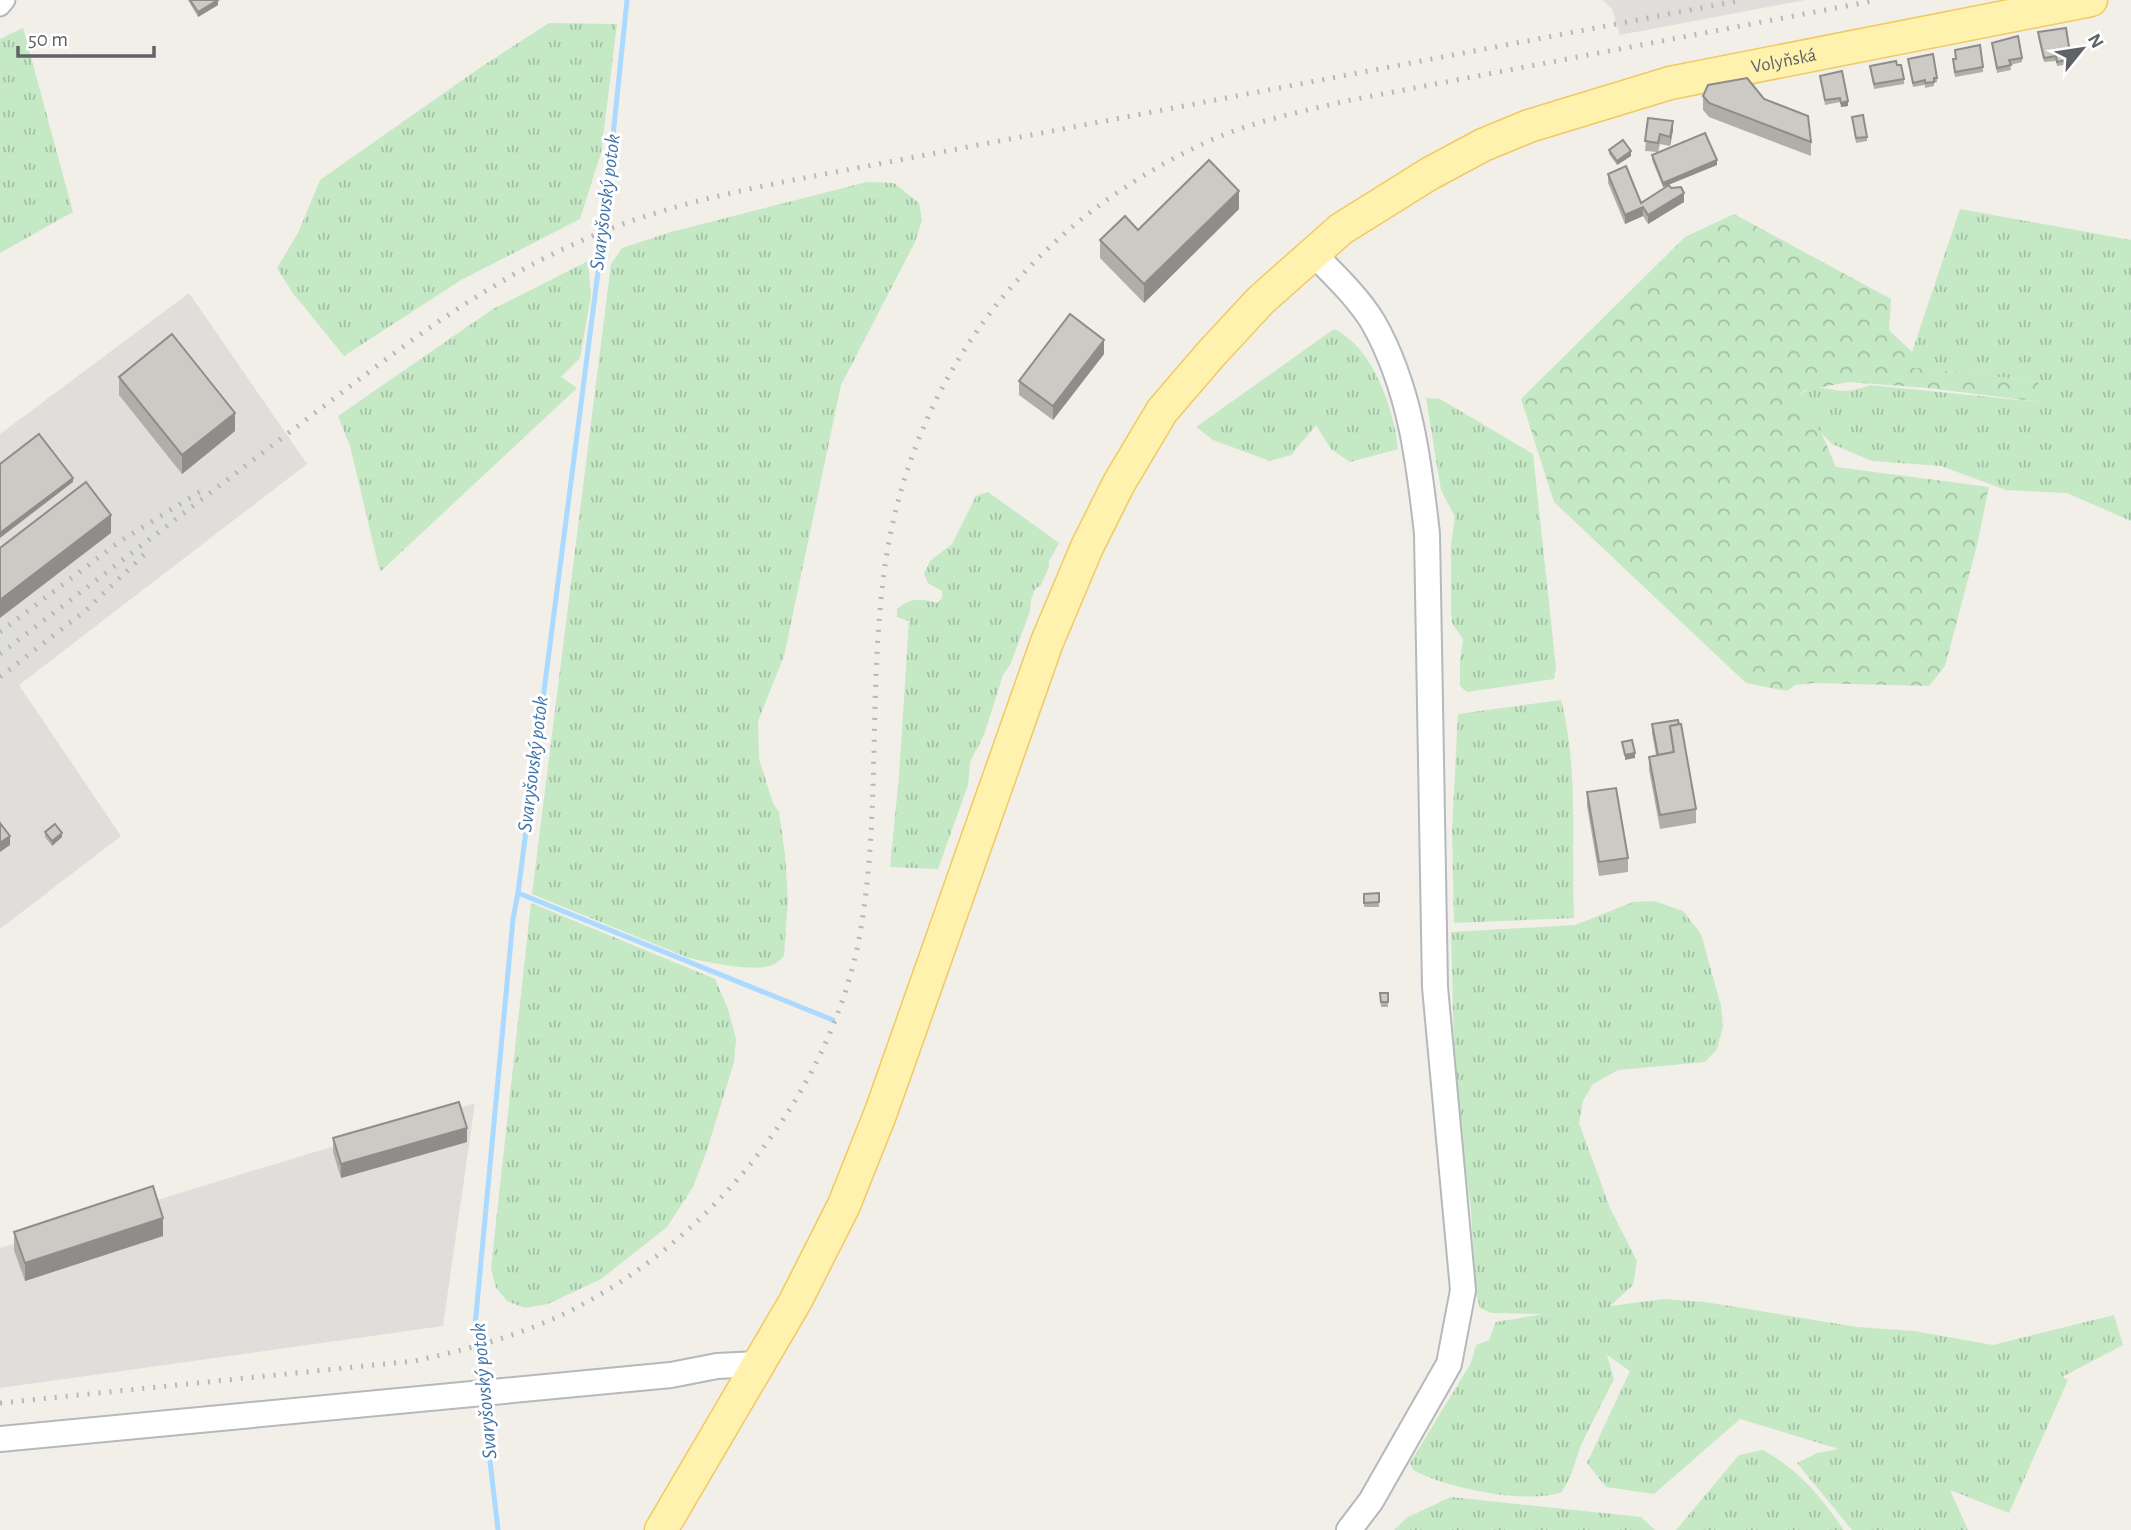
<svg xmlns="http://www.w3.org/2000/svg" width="2131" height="1530" viewBox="0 0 2131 1530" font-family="'Alegreya Sans',sans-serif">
  <defs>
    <pattern id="grass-tufts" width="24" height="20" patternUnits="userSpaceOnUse" patternTransform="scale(1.75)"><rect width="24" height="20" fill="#c5e8c5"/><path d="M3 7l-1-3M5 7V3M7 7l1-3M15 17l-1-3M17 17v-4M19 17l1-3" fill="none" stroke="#a3c0a4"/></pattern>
    <pattern id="forest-crowns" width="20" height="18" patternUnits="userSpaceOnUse" patternTransform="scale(1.75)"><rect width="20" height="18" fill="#c5e8c5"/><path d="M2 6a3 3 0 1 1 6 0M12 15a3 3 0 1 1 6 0" fill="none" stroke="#a3c0a4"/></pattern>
  </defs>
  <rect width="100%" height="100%" fill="#f1efe8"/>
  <g fill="#e0deda">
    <path d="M1603 0H1805L1620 35 1612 9Z"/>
    <path d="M189 293 307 464 19 685 121 836 0 929V434Z"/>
    <path d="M475 1103 443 1326 0 1388V1248Z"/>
  </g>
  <g fill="url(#grass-tufts)">
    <path d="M549 23 617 24 601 153 580 219 461 280 344 356 292 292 277 268 298 233 320 180 481 67Z"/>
    <path d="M23 28 73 212 0 253V39Z"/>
    <path d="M867 182 894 183 919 203 922 220 915 242 841 385 784 656 758 721 759 759 773 803 779 812 785 855 788 900 784 955C782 958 780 961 776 963 760 974 708 962 689 958L532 894 611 264 622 248 671 232Z"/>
    <path d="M1960 209 2131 240V521L2067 493 2006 490 1941 466 1872 461 1832 444 1807 418 1793 399C1824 377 1827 395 1854 390 1859 389 1865 387 1870 385L2039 402 2037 381 1907 367Z"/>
    <path d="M588 261 591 295 580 358 561 377 577 388 380 572 350 446 338 416 493 309Z"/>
    <path d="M1334 329C1373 347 1394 409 1398 449L1350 462 1331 449 1316 425 1291 455 1270 461 1213 440 1196 427Z"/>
    <path d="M1426 398 1440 399 1533 454 1556 668 1554 679 1467 692 1460 686V661L1463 639 1452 623 1451 610V545L1455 517 1441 490Z"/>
    <path d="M988 492 1059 543 1049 561V567L1041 585 1035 589 1031 600 1030 611 1011 663 1003 675 984 735 970 762 968 785 938 869 890 867 899 776 909 621 897 617V609C910 598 920 598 937 603L942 598V591L928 583 924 574 930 561 952 544 976 496Z"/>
    <path d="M1561 700C1579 770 1571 846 1574 918L1454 923 1452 830 1458 714Z"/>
    <path d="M1654 901 1683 911 1701 934 1721 1006 1723 1026 1717 1049 1705 1062 1618 1070 1593 1084 1583 1101 1579 1123 1610 1208 1637 1261 1633 1285 1610 1306 1664 1299 1705 1302 1857 1327 1914 1331 1993 1345 2114 1315 2123 1345 2062 1377 2068 1380 2009 1513 1950 1490 1968 1530H1852L1797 1463 1817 1453 1839 1449 1740 1419 1654 1494 1606 1487 1587 1463 1630 1371 1607 1355 1614 1379 1580 1447 1571 1475 1562 1492C1526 1505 1447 1488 1413 1470L1410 1463 1471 1363 1476 1345 1489 1340 1496 1322 1543 1314 1491 1313 1480 1308 1476 1293 1471 1210 1455 1088 1451 932 1575 925 1633 902Z"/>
    <path d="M531 903 715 979 728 1009 736 1039 734 1062 707 1150 693 1187 667 1227 601 1279 548 1304 525 1308 507 1301 496 1288 491 1268Z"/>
    <path d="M1763 1450C1800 1471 1819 1495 1844 1530H1676L1739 1455Z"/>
    <path d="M1451 1497 1641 1517 1655 1530H1394L1408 1517Z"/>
  </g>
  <path fill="url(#forest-crowns)" d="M1734 214 1891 299 1889 330 1912 352 1908 367 2037 381 2045 394 2039 402 1928 388 1848 382 1804 391 1794 399 1822 434 1836 467 1989 487 1977 545 1945 666 1929 686 1814 683 1795 685 1787 691 1746 683 1554 502 1521 399 1685 237Z"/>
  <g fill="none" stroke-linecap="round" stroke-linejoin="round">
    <g stroke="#aadaff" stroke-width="5">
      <path d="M518 893 833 1020"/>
      <path d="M482 1388 475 1326 513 919 518 893 603 233 627 0"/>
      <path d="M483 1401 498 1530"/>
    </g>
    <g stroke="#b5b8bc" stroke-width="23">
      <path id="minor" d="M0 6 5 0"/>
    </g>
    <g stroke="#b5b8bc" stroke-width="28">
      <g id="tertiary">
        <path d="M1313 253C1334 275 1357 296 1373 322 1410 387 1419 461 1427 534L1435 987 1463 1290 1449 1364 1371 1501 1349 1530"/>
        <path d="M0 1439 671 1375 717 1366 758 1364"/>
      </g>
    </g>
    <g stroke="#f2c960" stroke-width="35">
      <g id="primary">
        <path id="s1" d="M661 1530 795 1302 844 1205 881 1112 1047 642 1087 547 1119 483 1162 411 1210 355 1261 300 1341 229 1429 174 1483 145 1529 126 1670 83 2091 0"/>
      </g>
    </g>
    <use href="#minor" stroke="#fff" stroke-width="19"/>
    <use href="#tertiary" stroke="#fff" stroke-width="24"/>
    <use href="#primary" stroke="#fff2af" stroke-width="32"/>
    <g stroke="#b6b7b8" stroke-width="5" stroke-dasharray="2 9" stroke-linecap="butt">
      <path d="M0 632 119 542 201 491"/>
      <path d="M0 654C102 576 204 497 307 419 394 353 479 285 581 241 645 212 714 196 783 182L1743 0"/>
      <path d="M0 677 86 610 146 553"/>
      <path d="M0 1403 414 1361C462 1351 510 1338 555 1318 706 1249 833 1094 861 928 880 814 869 697 883 581 906 383 1028 223 1209 141 1254 121 1303 111 1351 100L1878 0"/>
    </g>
  </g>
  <g fill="#afaea9">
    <path d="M188 0H217L218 5 198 17Z"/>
    <path d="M2038 32 2071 59V64L2057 66 2056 61 2044 62 2038 37Z"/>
    <path d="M1992 43 2022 58V62L2010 65 2011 70 1997 73Z"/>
    <path d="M1955 50 1983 67V72L1955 77 1953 64V59H1955Z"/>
    <path d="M1908 59 1937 78V82L1934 83V86L1925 88V85L1913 87Z"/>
    <path d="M1897 65 1904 79V84L1874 89 1870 66Z"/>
    <path d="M1820 76 1848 106 1841 107 1840 102 1825 105Z"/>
    <path d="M1703 96 1764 99 1811 142V156L1709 117 1703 110Z"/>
    <path d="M1852 117 1867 137V141L1856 143Z"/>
    <path d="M1648 118 1673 130 1670 146 1660 144 1658 152 1645 151Z"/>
    <path d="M1609 150 1631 156 1617 165 1609 154Z"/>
    <path d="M1652 155 1717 165 1663 187 1652 160Z"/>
    <path d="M1608 174 1641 203 1671 188 1684 202 1648 224 1643 216 1625 224 1608 183Z"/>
    <path d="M1239 209 1144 303 1100 258V240L1138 230Z"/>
    <path d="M1104 354 1053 420 1019 395V381Z"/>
    <path d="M119 377 235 431 182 474 119 395Z"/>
    <path d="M1652 724 1696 809V823L1660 829 1649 770V757L1656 755 1652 733Z"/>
    <path d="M1587 792 1628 858V872L1599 876 1587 806Z"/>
    <path d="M45 832 62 837 52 846 45 837Z"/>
    <path d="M1364 894 1379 902V907H1364Z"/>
    <path d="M1380 993H1388V1007H1381Z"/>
    <path d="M333 1138 467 1142 341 1178 333 1152Z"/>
    <path d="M14 1232 163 1236 25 1281 14 1250Z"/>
  </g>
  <g fill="#8f8d8a">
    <path d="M218 0V5L198 17V12Z"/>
    <path d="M1848 101V106L1841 107V103Z"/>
    <path d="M1673 121V130L1670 146V137Z"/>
    <path d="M1631 151V156L1617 165V161Z"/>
    <path d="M1717 160V165L1663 187V183Z"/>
    <path d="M1239 191V209L1144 303V284Z"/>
    <path d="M1684 193V202L1648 224V215Z"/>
    <path d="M1643 207V216L1625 224V215Z"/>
    <path d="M1104 340V354L1053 420V406Z"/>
    <path d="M235 413V431L182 474V455Z"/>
    <path d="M73 478V482L0 538V533Z"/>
    <path d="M111 515V533L0 618V600Z"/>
    <path d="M1635 753V758L1625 760V755Z"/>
    <path d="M62 833V837L52 846V841Z"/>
    <path d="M10 836V845L0 852V843Z"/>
    <path d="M467 1128V1142L341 1178V1164Z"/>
    <path d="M163 1218V1236L25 1281V1263Z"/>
  </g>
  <g fill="#cccac5" stroke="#8f8d8a" stroke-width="2">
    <path d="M190 0H218L198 12Z"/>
    <path d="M2066 28 2071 59 2057 62 2056 56 2044 58 2038 32Z"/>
    <path d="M2018 36 2022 58 2009 60 2011 65 1997 68 1992 43Z"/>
    <path d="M1980 45 1983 67 1955 72 1953 59H1956L1955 50Z"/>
    <path d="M1933 54 1937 78H1934V82L1925 83V80L1913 83 1908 59Z"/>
    <path d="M1896 61 1897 65H1901L1904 79 1874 84 1870 66Z"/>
    <path d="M1842 71 1848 101 1841 103 1840 98 1825 100 1820 76Z"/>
    <path d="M1747 78 1764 99 1808 116 1811 142 1709 103 1703 96 1708 85Z"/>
    <path d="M1863 115 1867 137 1856 138 1852 117Z"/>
    <path d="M1648 118 1673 121 1670 137 1660 134 1658 143 1645 141Z"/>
    <path d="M1705 133 1717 160 1663 183 1652 155Z"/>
    <path d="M1623 140 1631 151 1617 161 1609 150Z"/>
    <path d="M1209 160 1239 191 1144 284 1100 240 1125 216 1138 230Z"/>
    <path d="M1626 166 1641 203 1669 185 1671 188 1681 187 1684 193 1648 215 1643 207 1625 215 1608 174Z"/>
    <path d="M1070 314 1104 340 1053 406 1019 381Z"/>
    <path d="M172 334 235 413 182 455 119 377Z"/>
    <path d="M39 434 73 478 0 533V464Z"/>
    <path d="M86 482 111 515 0 600V548Z"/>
    <path d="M1678 720 1679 724 1670 726 1674 752 1658 755 1652 724Z"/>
    <path d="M1681 724 1696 809 1660 815 1649 757 1674 752 1670 726Z"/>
    <path d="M1632 740 1635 753 1625 755 1622 742Z"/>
    <path d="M1616 788 1628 858 1599 862 1587 792Z"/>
    <path d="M0 823 10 836 0 843Z"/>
    <path d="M55 824 62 833 52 841 45 832Z"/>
    <path d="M1379 893V902L1364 903V894Z"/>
    <path d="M1380 993H1388V1002H1381Z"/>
    <path d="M459 1102 467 1128 341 1164 333 1138Z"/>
    <path d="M153 1186 163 1218 25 1263 14 1232Z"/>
  </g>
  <g text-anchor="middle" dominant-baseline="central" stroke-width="6" stroke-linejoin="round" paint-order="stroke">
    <g font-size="19" fill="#5f6368" stroke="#fff">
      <text stroke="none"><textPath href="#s1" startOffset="1964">Volyňská</textPath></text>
    </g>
    <g font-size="21" font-style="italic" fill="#4174aa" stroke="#fff">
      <text transform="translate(605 202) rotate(-83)">Svaryšovský potok</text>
      <text transform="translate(533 764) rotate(-83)">Svaryšovský potok</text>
      <text transform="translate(484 1391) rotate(-95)">Svaryšovský potok</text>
    </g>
  </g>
  <g transform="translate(2082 49) rotate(60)" stroke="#ffffff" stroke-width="5" paint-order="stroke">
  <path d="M0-5L12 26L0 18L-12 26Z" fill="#5f6368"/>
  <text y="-10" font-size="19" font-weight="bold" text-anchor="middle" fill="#5f6368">N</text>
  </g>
  <path d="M18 46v10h136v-10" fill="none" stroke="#5f6368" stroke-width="3.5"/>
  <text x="28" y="46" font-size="21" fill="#5f6368" stroke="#ffffff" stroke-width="5" paint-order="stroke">50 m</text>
</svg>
